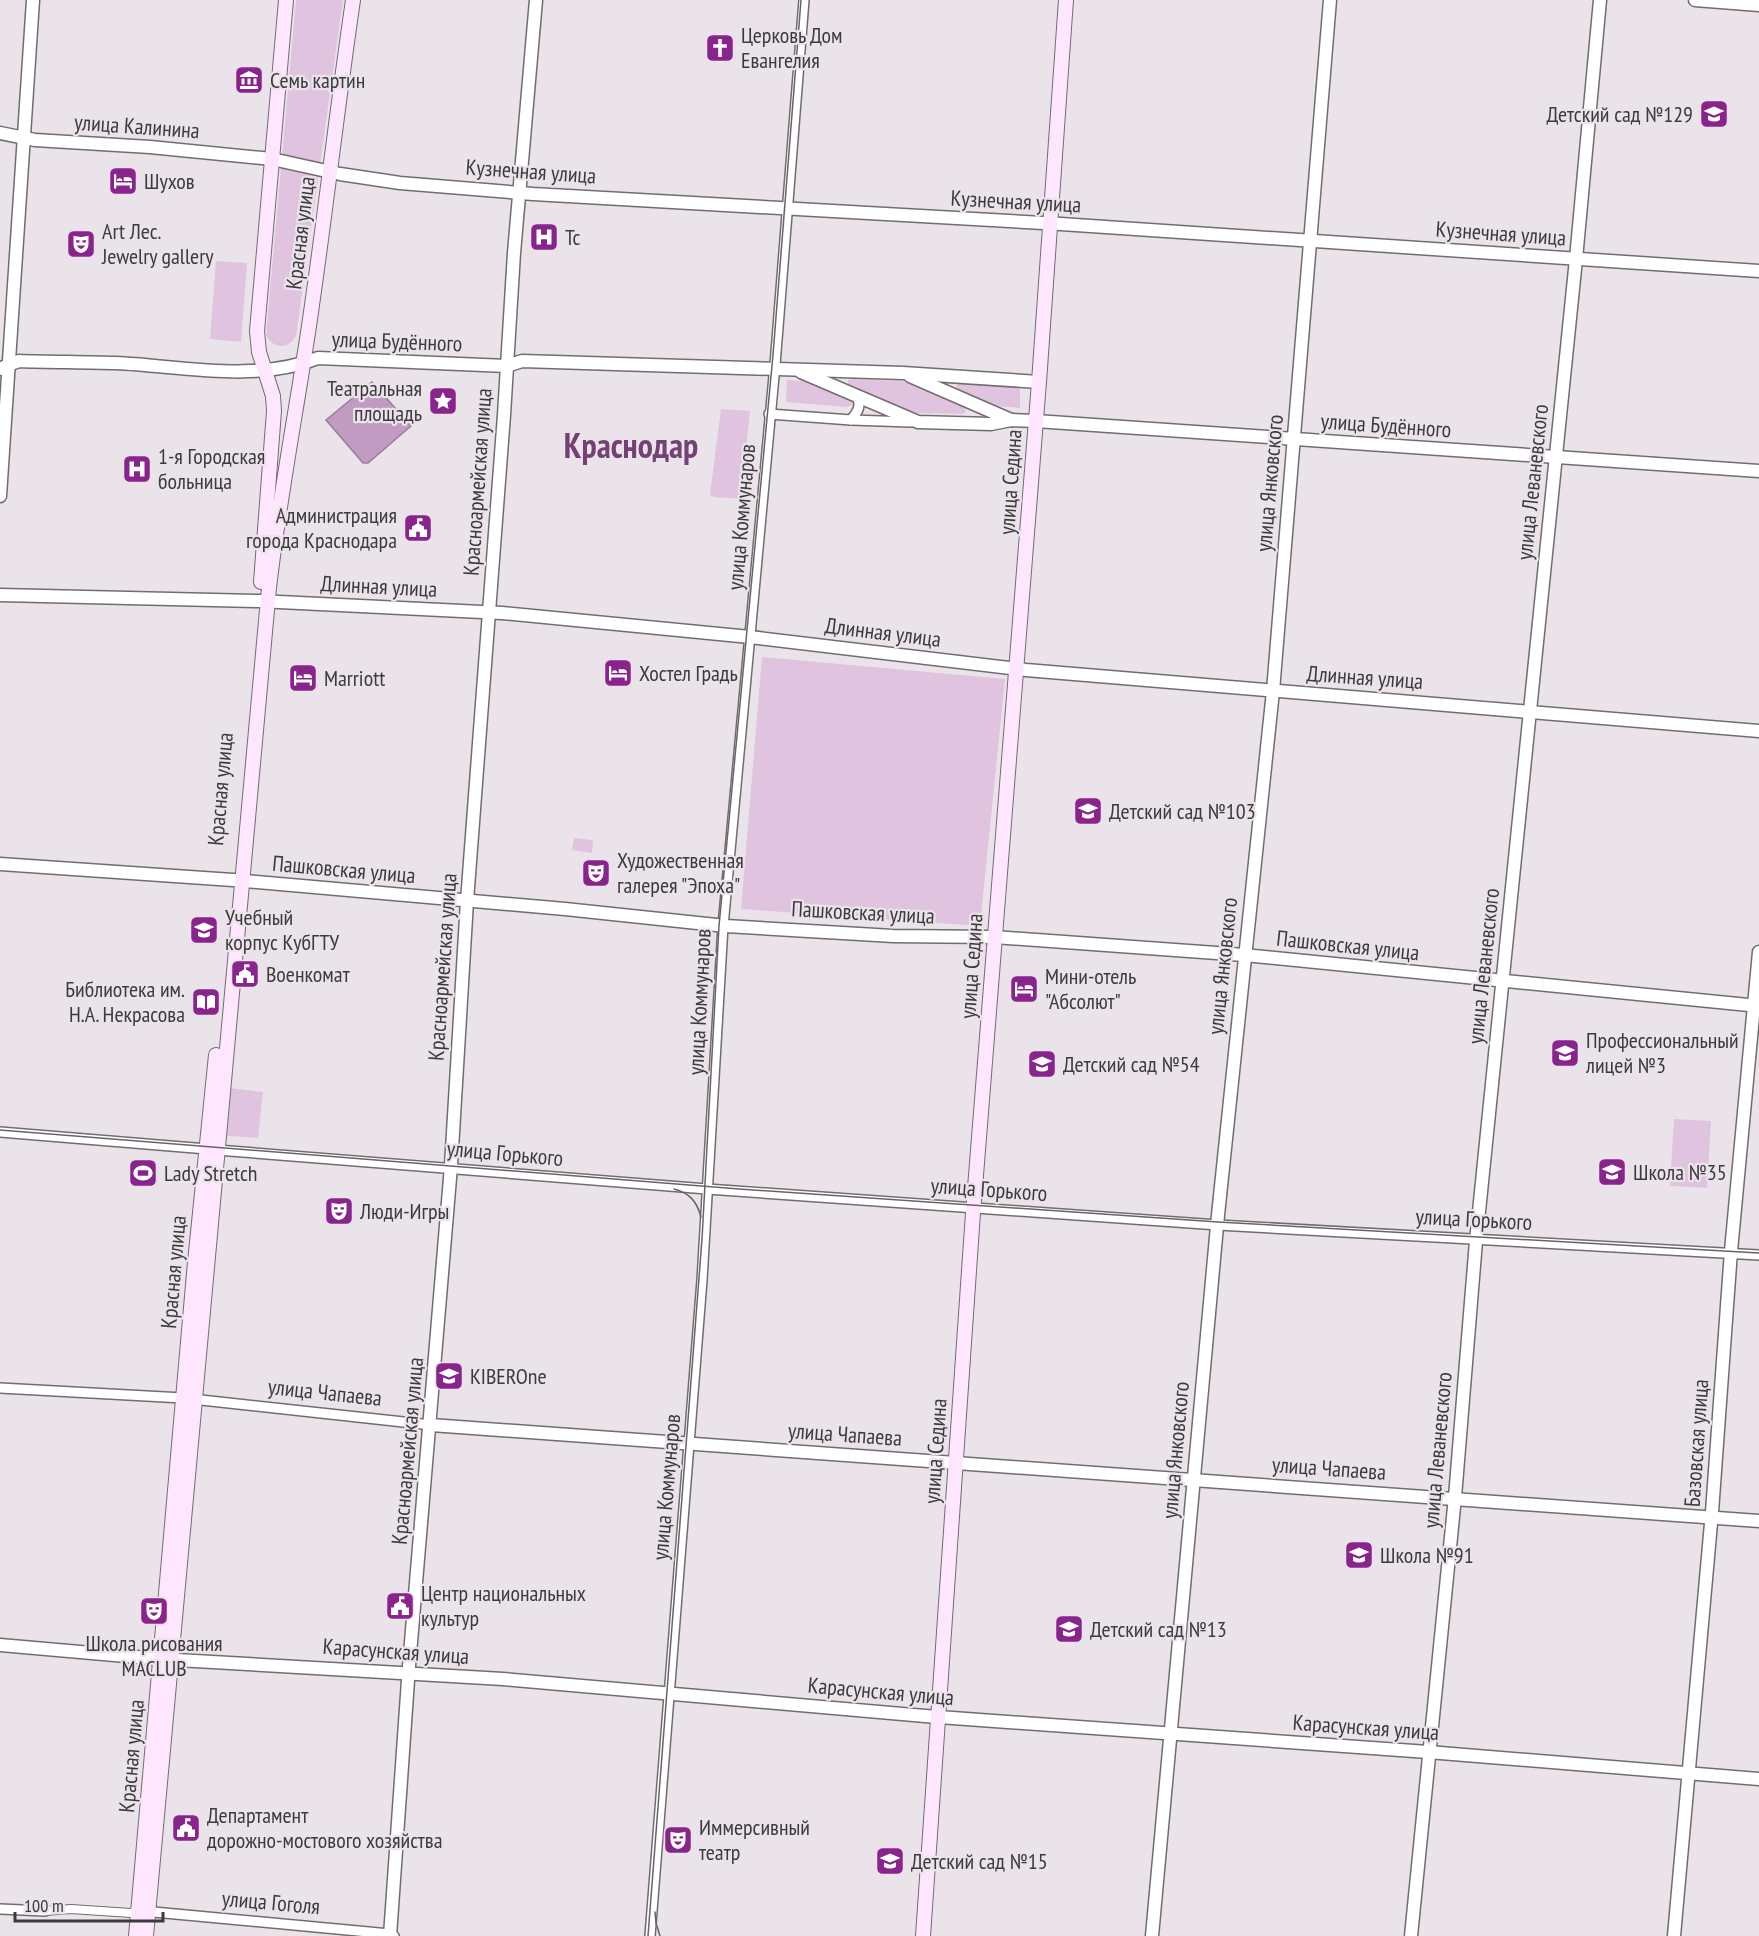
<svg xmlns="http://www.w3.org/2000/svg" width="1759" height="1936" viewBox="0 0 1759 1936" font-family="'PT Sans Narrow',sans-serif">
  <rect width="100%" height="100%" fill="#ebe3ea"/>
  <g fill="#e0c3df">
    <path d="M296 0H343L296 336C288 350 273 349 266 335Z"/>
    <path d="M216 261 247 263 241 342 210 339Z"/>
    <path d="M852 379 902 381 963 406 966 411 963 414 912 413 848 386V380Z"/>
    <path d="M787 380 805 381 851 401 852 405 846 407 786 402Z"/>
    <path d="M960 383 1020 386V408L997 406 958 391 956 385Z"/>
    <path d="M721 409 750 411 741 499 714 497 710 495Z"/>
    <path d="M762 657 1005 679 980 926 741 909Z"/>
    <path d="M574 838 593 840 592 853 572 850Z"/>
    <path d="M230 1088 263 1092 258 1138 227 1136Z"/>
    <path d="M1674 1119 1711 1121 1707 1188 1670 1186Z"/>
  </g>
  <path fill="#c19bc1" stroke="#997e99" stroke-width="1.5" d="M372 382 411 426 368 463H363L326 420Z"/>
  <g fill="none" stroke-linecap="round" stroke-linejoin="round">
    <g stroke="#726c72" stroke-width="10">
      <path id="pedestrian" d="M45 1911 71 1909 131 1913 138 1910"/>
    </g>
    <g stroke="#726c72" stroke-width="12">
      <g id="minor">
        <path d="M769 414 851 420 911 422"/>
        <path d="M851 420C857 412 862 407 857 397"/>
        <path d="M0 1132 207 1149"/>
        <path d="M217 1150 707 1189 1218 1225 1759 1255"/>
        <path d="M0 1388 183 1398 431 1425"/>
        <path d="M0 1909 45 1911"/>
        <path d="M143 1911 390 1934 394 1936"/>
        <path d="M650 1936 702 1280 723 926 775 365 804 0"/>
      </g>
    </g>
    <g stroke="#726c72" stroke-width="15">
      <g id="tertiary">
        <path d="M1695 0 1759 5"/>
        <path d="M0 133 35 140 150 147 272 159 340 174 400 183 533 194 1061 224 1759 271"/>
        <path d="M0 369 8 365 19 361C51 362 84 362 116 363 181 366 255 383 318 358L507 366 522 361 903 373 1039 382"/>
        <path d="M801 372 918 422 991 424 1011 420 1036 421 1759 471"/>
        <path d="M910 376 1011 420"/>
        <path d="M0 496 33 0"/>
        <path d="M0 595 259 601 502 613 750 637 1026 670 1759 731"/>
        <path d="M0 864 233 880 565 909 726 926 893 936 994 937 1244 955 1759 1006"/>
        <path d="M431 1425 1759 1521"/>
        <path d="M0 1645 160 1659 503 1679 925 1716 1428 1752 1759 1779"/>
        <path d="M390 1936 409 1666 451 1166 467 901 504 415 514 253 536 0"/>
        <path d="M1152 1936 1218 1215 1273 691 1330 0"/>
        <path d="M1411 1936 1455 1497 1476 1241 1576 259 1600 0"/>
        <path d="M1674 1936 1712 1512 1731 1251 1759 952"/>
      </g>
    </g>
    <g stroke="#726c72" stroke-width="16">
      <g id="secondary">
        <path d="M261 582 274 411 273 396 259 352 257 331 286 0"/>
        <path d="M136 1936 195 1262 216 1055"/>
        <path d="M146 1936 269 588C279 500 296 413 309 326 325 217 337 109 353 0"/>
        <path d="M923 1936 973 1213 1039 382 1066 0"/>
      </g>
    </g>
    <use href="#pedestrian" stroke="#fff" stroke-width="8"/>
    <use href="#minor" stroke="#fff" stroke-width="9"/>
    <use href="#tertiary" stroke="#fff" stroke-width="12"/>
    <use href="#secondary" stroke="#fee7fe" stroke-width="14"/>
    <g stroke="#676367" stroke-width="1.5">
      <path d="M0 1130 739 1189 1218 1222 1759 1253"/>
      <path d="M674 1189C690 1193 697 1202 701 1217"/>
      <path d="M655 1912 656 1923 660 1936"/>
      <path d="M648 1936 702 1239 719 926 773 355 801 0"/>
    </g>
  </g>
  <defs>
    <g id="church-square" transform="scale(1.5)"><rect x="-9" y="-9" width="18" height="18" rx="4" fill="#88248c" stroke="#ebe3ea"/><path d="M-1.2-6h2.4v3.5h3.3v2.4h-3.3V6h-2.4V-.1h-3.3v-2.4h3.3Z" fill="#fff"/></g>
    <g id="museum-square" transform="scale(1.5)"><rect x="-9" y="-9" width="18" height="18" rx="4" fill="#88248c" stroke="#ebe3ea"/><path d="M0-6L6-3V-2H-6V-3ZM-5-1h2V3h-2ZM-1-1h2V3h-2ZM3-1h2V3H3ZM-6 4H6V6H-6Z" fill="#fff"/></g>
    <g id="school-square" transform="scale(1.5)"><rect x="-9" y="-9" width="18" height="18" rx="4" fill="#88248c" stroke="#ebe3ea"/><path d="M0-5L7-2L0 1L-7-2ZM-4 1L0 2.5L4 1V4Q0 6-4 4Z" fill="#fff"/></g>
    <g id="hotel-square" transform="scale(1.5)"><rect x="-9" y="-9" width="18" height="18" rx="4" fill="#88248c" stroke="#ebe3ea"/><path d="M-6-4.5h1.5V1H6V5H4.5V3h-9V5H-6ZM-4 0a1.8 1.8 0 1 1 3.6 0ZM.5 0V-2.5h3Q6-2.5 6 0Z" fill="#fff"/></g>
    <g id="hospital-square" transform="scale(1.5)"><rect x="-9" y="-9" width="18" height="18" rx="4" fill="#88248c" stroke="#ebe3ea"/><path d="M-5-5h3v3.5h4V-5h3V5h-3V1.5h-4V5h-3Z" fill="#fff"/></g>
    <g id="theatre-square" transform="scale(1.5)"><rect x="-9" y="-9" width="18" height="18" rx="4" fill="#88248c" stroke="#ebe3ea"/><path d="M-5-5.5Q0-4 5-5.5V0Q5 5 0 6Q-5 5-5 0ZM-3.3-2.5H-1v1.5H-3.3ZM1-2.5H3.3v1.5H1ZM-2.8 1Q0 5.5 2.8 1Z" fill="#fff"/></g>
    <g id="sight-square" transform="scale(1.5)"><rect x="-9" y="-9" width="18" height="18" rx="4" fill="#88248c" stroke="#ebe3ea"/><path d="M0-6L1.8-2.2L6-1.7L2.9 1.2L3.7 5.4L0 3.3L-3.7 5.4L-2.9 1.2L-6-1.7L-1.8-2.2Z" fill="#fff"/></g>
    <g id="civic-square" transform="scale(1.5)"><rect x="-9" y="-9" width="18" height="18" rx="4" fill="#88248c" stroke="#ebe3ea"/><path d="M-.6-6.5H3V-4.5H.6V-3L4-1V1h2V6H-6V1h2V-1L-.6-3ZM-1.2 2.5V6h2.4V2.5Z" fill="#fff"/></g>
    <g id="university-square" transform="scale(1.5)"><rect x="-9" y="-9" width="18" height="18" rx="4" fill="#88248c" stroke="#ebe3ea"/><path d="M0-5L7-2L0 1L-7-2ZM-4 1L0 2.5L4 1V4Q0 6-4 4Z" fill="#fff"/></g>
    <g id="library-square" transform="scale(1.5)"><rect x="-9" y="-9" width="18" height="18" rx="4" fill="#88248c" stroke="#ebe3ea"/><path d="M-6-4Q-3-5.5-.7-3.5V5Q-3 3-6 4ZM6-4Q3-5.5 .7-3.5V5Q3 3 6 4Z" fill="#fff"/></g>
    <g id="stadium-square" transform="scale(1.5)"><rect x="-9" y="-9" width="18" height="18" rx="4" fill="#88248c" stroke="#ebe3ea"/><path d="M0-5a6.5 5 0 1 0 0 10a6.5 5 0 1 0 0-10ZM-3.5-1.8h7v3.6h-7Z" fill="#fff"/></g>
  </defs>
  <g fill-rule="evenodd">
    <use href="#church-square" x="720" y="48"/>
    <use href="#museum-square" x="249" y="80"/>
    <use href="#school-square" x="1714" y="114"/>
    <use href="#hotel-square" x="123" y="181"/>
    <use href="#hospital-square" x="544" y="237"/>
    <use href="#theatre-square" x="81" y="244"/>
    <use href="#sight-square" x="443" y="401"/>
    <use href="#hospital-square" x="137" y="469"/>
    <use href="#civic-square" x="418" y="528"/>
    <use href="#hotel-square" x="618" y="673"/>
    <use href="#hotel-square" x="303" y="678"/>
    <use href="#school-square" x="1088" y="811"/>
    <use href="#theatre-square" x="596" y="873"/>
    <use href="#university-square" x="204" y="930"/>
    <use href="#civic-square" x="245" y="974"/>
    <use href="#hotel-square" x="1024" y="989"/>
    <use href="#library-square" x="206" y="1002"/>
    <use href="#university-square" x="1565" y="1053"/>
    <use href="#school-square" x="1042" y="1064"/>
    <use href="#school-square" x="1612" y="1172"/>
    <use href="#stadium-square" x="143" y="1173"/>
    <use href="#theatre-square" x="339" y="1211"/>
    <use href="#school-square" x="449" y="1376"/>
    <use href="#school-square" x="1359" y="1555"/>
    <use href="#civic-square" x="400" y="1606"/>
    <use href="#theatre-square" x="154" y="1611"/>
    <use href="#school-square" x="1069" y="1629"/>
    <use href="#civic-square" x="186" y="1828"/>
    <use href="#theatre-square" x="678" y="1840"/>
    <use href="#school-square" x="890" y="1861"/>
  </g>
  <g text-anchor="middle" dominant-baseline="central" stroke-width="4.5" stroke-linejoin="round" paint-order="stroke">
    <g font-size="22" fill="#3d3a3d" stroke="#ebe3ea" text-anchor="start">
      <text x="741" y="35">Церковь Дом<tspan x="741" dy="25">Евангелия</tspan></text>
      <text x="270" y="80">Семь картин</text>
      <text x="1693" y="114" text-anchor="end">Детский сад №129</text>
      <text x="144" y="181">Шухов</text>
      <text x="102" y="231">Art Лес.<tspan x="102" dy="25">Jewelry gallery</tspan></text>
      <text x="565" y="237">Тс</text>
      <text x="422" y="388" text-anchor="end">Театральная<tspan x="422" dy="25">площадь</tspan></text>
      <text x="158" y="456">1-я Городская<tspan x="158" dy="25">больница</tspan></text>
      <text x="397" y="515" text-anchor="end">Администрация<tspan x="397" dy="25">города Краснодара</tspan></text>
      <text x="639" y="673">Хостел Градь</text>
      <text x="324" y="678">Marriott</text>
      <text x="1109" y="811">Детский сад №103</text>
      <text x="617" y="860">Художественная<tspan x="617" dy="25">галерея "Эпоха"</tspan></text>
      <text x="225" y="917">Учебный<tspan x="225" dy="25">корпус КубГТУ</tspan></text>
      <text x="266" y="974">Военкомат</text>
      <text x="1045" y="976">Мини-отель<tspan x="1045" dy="25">"Абсолют"</tspan></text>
      <text x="185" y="989" text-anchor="end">Библиотека им.<tspan x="185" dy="25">Н.А. Некрасова</tspan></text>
      <text x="1586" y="1040">Профессиональный<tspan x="1586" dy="25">лицей №3</tspan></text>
      <text x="1063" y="1064">Детский сад №54</text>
      <text x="1633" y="1172">Школа №35</text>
      <text x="164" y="1173">Lady Stretch</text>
      <text x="360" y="1211">Люди-Игры</text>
      <text x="470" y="1376">KIBEROne</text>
      <text x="1380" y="1555">Школа №91</text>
      <text x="421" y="1593">Центр национальных<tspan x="421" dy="25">культур</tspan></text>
      <text x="1090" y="1629">Детский сад №13</text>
      <text x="154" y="1643" text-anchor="middle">Школа рисования<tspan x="154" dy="25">MACLUB</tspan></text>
      <text x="207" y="1815">Департамент<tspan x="207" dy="25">дорожно-мостового хозяйства</tspan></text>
      <text x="699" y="1827">Иммерсивный<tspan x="699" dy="25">театр</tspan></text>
      <text x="911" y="1861">Детский сад №15</text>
    </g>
    <g font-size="22" fill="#3d3a3d" stroke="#ebe3ea">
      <text transform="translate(137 126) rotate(4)">улица Калинина</text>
      <text transform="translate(531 171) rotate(4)">Кузнечная улица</text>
      <text transform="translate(1016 201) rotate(3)">Кузнечная улица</text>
      <text transform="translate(300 233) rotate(-83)">Красная улица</text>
      <text transform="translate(1501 233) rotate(4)">Кузнечная улица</text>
      <text transform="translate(397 341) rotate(2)">улица Будённого</text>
      <text transform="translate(1386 425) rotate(4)">улица Будённого</text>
      <text transform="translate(477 482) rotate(-86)">Красноармейская улица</text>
      <text transform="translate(1010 482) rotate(-86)">улица Седина</text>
      <text transform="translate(1532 482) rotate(-84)">улица Леваневского</text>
      <text transform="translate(1269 483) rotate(-85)">улица Янковского</text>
      <text transform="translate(741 517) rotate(-85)">улица Коммунаров</text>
      <text transform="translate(379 586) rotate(3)">Длинная улица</text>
      <text transform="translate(883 632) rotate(7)">Длинная улица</text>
      <text transform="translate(1365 677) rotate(4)">Длинная улица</text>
      <text transform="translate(220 789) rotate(-85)">Красная улица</text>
      <text transform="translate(344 869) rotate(5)">Пашковская улица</text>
      <text transform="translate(863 912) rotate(3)">Пашковская улица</text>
      <text transform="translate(1348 945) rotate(6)">Пашковская улица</text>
      <text transform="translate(971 966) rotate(-86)">улица Седина</text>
      <text transform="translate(1222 966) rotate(-84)">улица Янковского</text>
      <text transform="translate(1483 966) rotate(-84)">улица Леваневского</text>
      <text transform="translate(442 967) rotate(-86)">Красноармейская улица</text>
      <text transform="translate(699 1002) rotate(-87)">улица Коммунаров</text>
      <text transform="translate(505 1153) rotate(5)">улица Горького</text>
      <text transform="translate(989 1189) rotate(4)">улица Горького</text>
      <text transform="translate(1474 1219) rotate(3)">улица Горького</text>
      <text transform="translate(173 1272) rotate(-85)">Красная улица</text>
      <text transform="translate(325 1392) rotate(6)">улица Чапаева</text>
      <text transform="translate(845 1434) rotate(4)">улица Чапаева</text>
      <text transform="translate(1696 1443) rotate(-86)">Базовская улица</text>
      <text transform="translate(1175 1450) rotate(-85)">улица Янковского</text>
      <text transform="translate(1437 1450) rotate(-85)">улица Леваневского</text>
      <text transform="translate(407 1451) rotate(-85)">Красноармейская улица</text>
      <text transform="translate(935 1451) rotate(-86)">улица Седина</text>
      <text transform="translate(1329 1468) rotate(4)">улица Чапаева</text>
      <text transform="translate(666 1487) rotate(-85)">улица Коммунаров</text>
      <text transform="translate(396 1651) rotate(4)">Карасунская улица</text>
      <text transform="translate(881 1691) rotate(5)">Карасунская улица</text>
      <text transform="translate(1366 1727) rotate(4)">Карасунская улица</text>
      <text transform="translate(131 1756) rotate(-85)">Красная улица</text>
      <text transform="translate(271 1902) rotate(5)">улица Гоголя</text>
    </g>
    <g font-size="34" font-weight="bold" fill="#734174" stroke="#ebe3ea">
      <text x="631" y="445">Краснодар</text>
    </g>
  </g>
  <path d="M15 1912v9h148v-9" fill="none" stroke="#3d3a3d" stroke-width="3"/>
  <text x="24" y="1912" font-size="18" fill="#3d3a3d" stroke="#ebe3ea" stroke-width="4.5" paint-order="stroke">100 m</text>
</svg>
